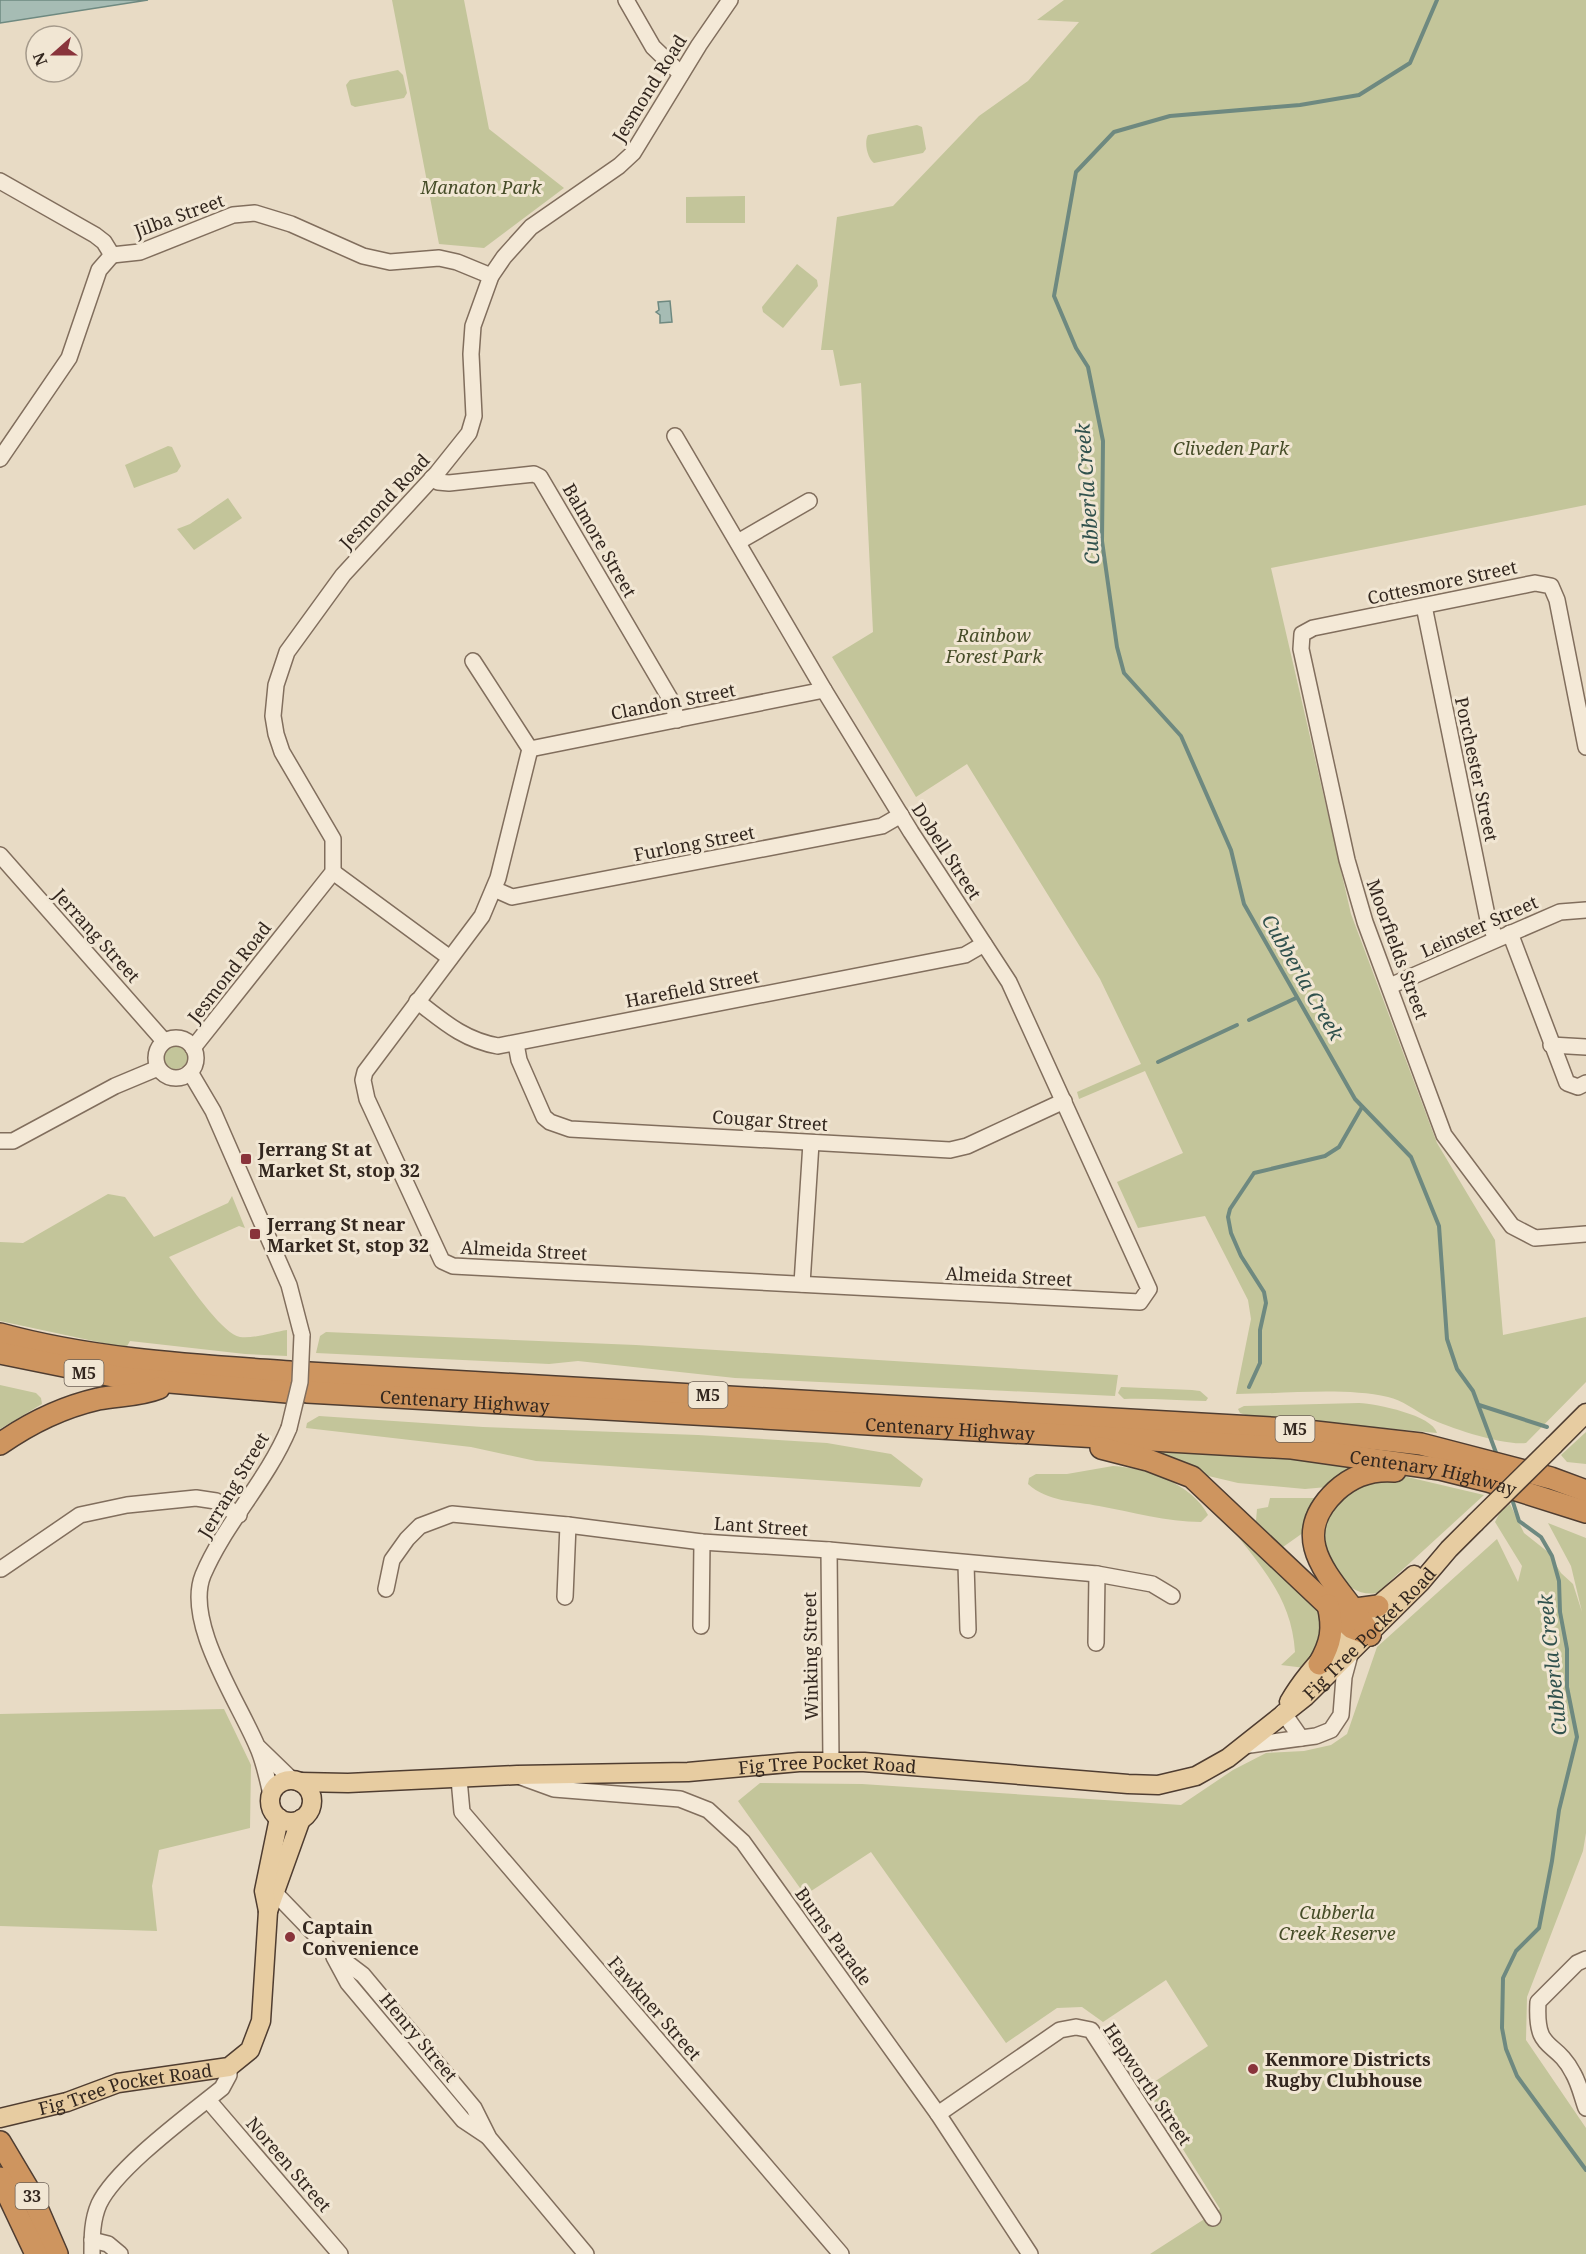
<svg xmlns="http://www.w3.org/2000/svg" width="1586" height="2254" viewBox="0 0 1586 2254" font-family="'Noto Serif',serif">
  <rect width="100%" height="100%" fill="#e8dbc5"/>
  <g fill="#c3c59a">
    <path d="M392 0H464L489 129 564 188 484 248 439 244Z"/>
    <path d="M1064 0H1586V505L1271 568 1351 914 1437 1143 1495 1240 1503 1335 1586 1317V1382L1526 1443C1505 1446 1449 1428 1429 1418 1416 1411 1402 1400 1388 1397 1344 1387 1283 1394 1236 1394L1251 1319 1248 1300 1205 1216 1138 1228 1117 1182 1183 1153 1145 1071 1079 1099 1077 1092 1141 1064 1100 979 967 764 916 797 832 657 873 632 861 383 840 386 833 350H821L837 217 893 206 979 116 1028 81 1079 22 1037 20Z"/>
    <path d="M398 70 403 75 407 93 404 98 355 107 351 105 346 85 350 80Z"/>
    <path d="M917 125 922 127 926 149 923 153 874 163C867 158 864 142 868 135Z"/>
    <path d="M745 196V223H686V197Z"/>
    <path d="M797 264 817 280 818 286 783 328 763 312 762 307Z"/>
    <path d="M168 446 172 447 181 466 177 472 134 488 125 465Z"/>
    <path d="M228 498 242 518 194 550 177 529 190 524Z"/>
    <circle cx="175" cy="1056" r="13"/>
    <path d="M108 1194 125 1197 154 1237 228 1203 232 1196 245 1228 239 1226 169 1257C182 1274 220 1333 240 1337 253 1339 273 1332 287 1330V1356L245 1354 130 1341 126 1348 0 1321V1242L23 1243Z"/>
    <path d="M326 1332 636 1345 1118 1375 1115 1396 735 1378 578 1361 549 1364 316 1353 320 1336Z"/>
    <path d="M0 1385 36 1393 41 1398 42 1404 0 1429Z"/>
    <path d="M1121 1387 1192 1390 1200 1391 1208 1398 1206 1401C1179 1401 1152 1398 1124 1399L1118 1393Z"/>
    <path d="M1359 1403C1377 1404 1432 1415 1437 1433L1246 1415 1240 1413 1238 1409 1244 1406Z"/>
    <path d="M319 1416 483 1427 698 1435 827 1443 891 1454 923 1479 920 1487 536 1461 471 1447 306 1428 307 1423Z"/>
    <path d="M1586 1432V1464L1567 1462 1561 1455Z"/>
    <path d="M1150 1449 1295 1455 1367 1464 1327 1487 1305 1489 1238 1483 1196 1473 1150 1455Z"/>
    <path d="M1113 1466C1147 1468 1192 1484 1208 1515L1201 1522C1166 1522 1133 1512 1099 1506 1074 1501 1048 1502 1028 1484L1029 1478 1036 1474H1067Z"/>
    <path d="M1399 1475 1484 1495 1377 1593C1341 1600 1312 1545 1328 1513 1331 1508 1336 1503 1340 1499 1342 1495 1346 1490 1349 1488 1362 1480 1384 1479 1399 1475Z"/>
    <path d="M1270 1498H1319L1307 1530 1283 1547 1256 1521 1257 1509 1268 1507Z"/>
    <path d="M1510 1504 1524 1533 1548 1552 1561 1573 1573 1584 1582 1612 1571 1566 1548 1523 1586 1538V1833L1583 1851 1527 1997 1526 2040 1586 2128V2254H1150L1220 2209 1145 2088 1208 2046 1166 1980 1103 2022 1082 2007 1057 2008 1006 2043 871 1852 805 1895 738 1801 760 1783 862 1784 1181 1805 1233 1770 1266 1753 1304 1751 1331 1745 1347 1734 1377 1647 1497 1539 1518 1582 1522 1566 1495 1522 1500 1512Z"/>
    <path d="M1233 1530 1317 1602 1328 1638 1305 1668 1281 1665 1295 1652C1292 1600 1263 1569 1233 1530Z"/>
    <path d="M224 1709 251 1765 250 1828 159 1850 152 1886 157 1931 0 1926V1714Z"/>
  </g>
  <g fill="#a6bcb4" stroke="#6e8980" stroke-width="1.5">
    <path d="M0 0H148L0 23Z"/>
    <path d="M670 301 672 322 660 323V315L656 312 659 310 658 302Z"/>
  </g>
  <g fill="none" stroke-linecap="round" stroke-linejoin="round">
    <g stroke="#6e8980" stroke-width="4">
      <path d="M1437 0 1410 63 1359 95 1300 105 1170 116 1114 132 1076 172 1054 296 1076 348 1088 367 1103 441 1102 541 1117 647 1124 673 1181 736 1231 850 1244 904 1355 1099 1411 1157 1439 1226 1447 1339 1457 1369 1473 1391 1498 1458"/>
      <path d="M1249 1020 1296 998"/>
      <path d="M1158 1062 1237 1025"/>
      <path d="M1249 1387 1260 1363V1330L1266 1303 1264 1292 1241 1256 1231 1233 1228 1217 1230 1209 1254 1173 1325 1156 1339 1147 1362 1107"/>
      <path d="M1479 1405 1547 1427"/>
      <path d="M1511 1496 1519 1521 1541 1537 1552 1556 1559 1581 1560 1612 1567 1649V1687L1577 1737 1559 1810 1552 1861 1539 1928 1516 1951 1503 1978 1502 2028 1506 2049 1517 2076 1586 2170"/>
    </g>
    <g stroke="#816e5d" stroke-width="18">
      <g id="minor">
        <path d="M626 0 653 47 681 74"/>
        <path d="M0 181 95 235 104 242 112 255"/>
        <path d="M112 255 140 252 233 215 255 213 291 224 363 256 390 262 439 258 457 262 491 276"/>
        <path d="M0 459 69 358 99 270 112 255"/>
        <path d="M432 478 438 482 449 483 534 474 540 477 672 702 677 720"/>
        <path d="M738 542 809 501"/>
        <path d="M1424 606 1488 920 1496 939"/>
        <path d="M473 661 530 749 498 878 482 916 365 1072 363 1080 367 1099 442 1261 453 1266 1140 1302 1149 1289 1009 982 911 832 824 690 675 436"/>
        <path d="M1586 747 1557 600 1551 586 1535 583 1313 628 1302 634 1301 649 1347 860 1365 922 1444 1135 1512 1226 1535 1238 1586 1234"/>
        <path d="M530 749 824 690"/>
        <path d="M0 855 164 1041"/>
        <path d="M333 872 450 958"/>
        <path d="M494 889 512 897 882 826 901 815"/>
        <path d="M1510 933 1567 1083 1578 1087 1586 1083"/>
        <path d="M1390 986 1560 912 1586 910"/>
        <path d="M417 1001C444 1022 464 1040 498 1046L965 955 984 944"/>
        <circle cx="176" cy="1058" r="20"/>
        <path d="M516 1044 519 1060 544 1117 550 1122 570 1129 950 1150 967 1146 1064 1101"/>
        <path d="M1551 1045 1586 1047"/>
        <path d="M193 1048 333 872V839L282 752 276 734 273 716 276 685 287 652 343 575 437 473 469 433 474 416 471 354 473 326 491 276 504 257 531 227 619 166 633 153 699 45 730 0"/>
        <path d="M190 1072 213 1111 289 1285 302 1335"/>
        <path d="M0 1141H13L115 1086 158 1068"/>
        <path d="M802 1284 811 1143"/>
        <path d="M829 1550 831 1762"/>
        <path d="M966 1564 968 1630"/>
        <path d="M1 1569 80 1515 127 1505 196 1498 216 1501 239 1515"/>
        <path d="M386 1589 392 1560 407 1539 420 1526 452 1514 568 1525 702 1542 829 1550 1097 1574 1152 1584 1172 1596"/>
        <path d="M565 1597 568 1525"/>
        <path d="M701 1626 702 1542"/>
        <path d="M1096 1643 1097 1574"/>
        <path d="M1283 1712 1301 1738"/>
        <path d="M1243 1746 1316 1736 1331 1730 1341 1715 1344 1677 1351 1651"/>
        <path d="M259 1748 292 1780"/>
        <path d="M521 1777 554 1789 680 1799 708 1810 743 1842 938 2114 1030 2254"/>
        <path d="M459 1779 462 1812 841 2254"/>
        <path d="M271 1794C267 1778 264 1761 257 1746 238 1701 184 1622 203 1575 225 1523 267 1481 289 1428"/>
        <path d="M265 1891 276 1894 330 1950 363 1975 474 2108 489 2138 586 2254"/>
        <path d="M334 1957 348 1983 463 2120 487 2136"/>
        <path d="M1586 1959 1577 1963 1538 2002C1535 2054 1555 2038 1573 2073 1579 2083 1582 2097 1586 2108"/>
        <path d="M208 2100 340 2254"/>
        <path d="M938 2114 1060 2030 1076 2027 1091 2030 1213 2218"/>
        <path d="M92 2240 108 2244 120 2254"/>
        <path d="M92 2254C92 2237 92 2220 99 2204 116 2168 190 2114 222 2088L229 2075V2067"/>
      </g>
    </g>
    <g stroke="#4f3d31" stroke-width="21">
      <g id="major">
        <path d="M1554 1445 1586 1413"/>
        <path d="M1289 1702C1317 1653 1371 1612 1414 1575"/>
        <circle cx="291" cy="1801" r="21"/>
        <path id="s1" d="M300 1782 348 1783 517 1775 688 1772 799 1762H864L1128 1784 1158 1785 1196 1776 1228 1758 1305 1697 1421 1582 1449 1549 1475 1523"/>
        <path d="M268 1911 301 1819"/>
        <path id="s2" d="M0 2118 67 2102 118 2083 229 2067 250 2050 261 2021 268 1911 264 1891 279 1818"/>
      </g>
    </g>
    <g stroke="#4f3d31" stroke-width="24">
      <g id="highway">
        <path d="M0 1334C95 1360 192 1365 290 1372"/>
        <path d="M0 1353 123 1378 287 1392"/>
        <path d="M309 1373 1289 1429 1421 1444 1551 1478 1586 1491"/>
        <path id="s3" d="M307 1392 1292 1448 1440 1469 1488 1481 1586 1512"/>
        <path d="M0 1444C30 1423 63 1407 98 1399 119 1395 139 1396 159 1388"/>
        <path d="M1101 1448 1148 1460 1192 1477 1352 1628 1370 1635"/>
        <path d="M1356 1609 1378 1606"/>
        <path d="M1370 1635C1347 1589 1278 1546 1336 1491 1352 1476 1372 1469 1395 1471"/>
        <path d="M1319 1664C1331 1643 1334 1629 1328 1605"/>
        <path d="M0 2142 31 2194 57 2254"/>
        <path d="M0 2178 36 2254"/>
      </g>
    </g>
    <use href="#minor" stroke="#f4e9d7" stroke-width="15"/>
    <use href="#major" stroke="#e7cca1" stroke-width="18"/>
    <use href="#highway" stroke="#ce955f" stroke-width="21"/>
    <g stroke="#816e5d" stroke-width="18" stroke-linecap="butt">
      <path id="minor-bridge" d="M289 1428 300 1382 302 1335"/>
    </g>
    <g stroke="#4f3d31" stroke-width="21" stroke-linecap="butt">
      <path id="major-bridge" d="M1475 1523 1554 1445"/>
    </g>
    <use href="#minor-bridge" stroke="#f4e9d7" stroke-width="15"/>
    <use href="#major-bridge" stroke="#e7cca1" stroke-width="18"/>
  </g>
  <g fill="#89343b" stroke="#f1e6d3" stroke-width="2">
    <rect x="240" y="1153" width="12" height="12" rx="3"/>
    <rect x="249" y="1228" width="12" height="12" rx="3"/>
    <circle cx="290" cy="1937" r="6"/>
    <circle cx="1253" cy="2069" r="6"/>
  </g>
  <g text-anchor="middle" dominant-baseline="central" stroke-width="6" stroke-linejoin="round" paint-order="stroke">
    <g fill="#f1e6d3" stroke="#6c6055" stroke-width="1.5">
      <rect x="64.5" y="1360" width="39" height="26" rx="4.5"/>
      <rect x="688.5" y="1382" width="39" height="26" rx="4.5"/>
      <rect x="1275.5" y="1416" width="39" height="26" rx="4.5"/>
      <rect x="15.5" y="2183" width="33" height="26" rx="4.5"/>
    </g>
    <g font-size="16" font-weight="bold" fill="#33271f">
      <text x="84" y="1373">M5</text>
      <text x="708" y="1395">M5</text>
      <text x="1295" y="1429">M5</text>
      <text x="32" y="2196">33</text>
    </g>
    <g font-size="18" fill="#33271f" stroke="#f1e6d3">
      <text transform="translate(649 88) rotate(-58)">Jesmond Road</text>
      <text transform="translate(179 215) rotate(-20)">Jilba Street</text>
      <text transform="translate(384 501) rotate(-47)">Jesmond Road</text>
      <text transform="translate(600 540) rotate(60)">Balmore Street</text>
      <text transform="translate(1442 582) rotate(-12)">Cottesmore Street</text>
      <text transform="translate(673 701) rotate(-11)">Clandon Street</text>
      <text transform="translate(1477 769) rotate(78)">Porchester Street</text>
      <text transform="translate(694 843) rotate(-11)">Furlong Street</text>
      <text transform="translate(947 851) rotate(57)">Dobell Street</text>
      <text transform="translate(1479 926) rotate(-24)">Leinster Street</text>
      <text transform="translate(97 935) rotate(48)">Jerrang Street</text>
      <text transform="translate(1398 949) rotate(70)">Moorfields Street</text>
      <text transform="translate(229 972) rotate(-52)">Jesmond Road</text>
      <text transform="translate(692 988) rotate(-11)">Harefield Street</text>
      <text transform="translate(770 1120) rotate(4)">Cougar Street</text>
      <text transform="translate(524 1250) rotate(3)">Almeida Street</text>
      <text transform="translate(1009 1276) rotate(3)">Almeida Street</text>
      <text stroke="none"><textPath href="#s3" startOffset="158">Centenary Highway</textPath></text>
      <text stroke="none"><textPath href="#s3" startOffset="644">Centenary Highway</textPath></text>
      <text stroke="none"><textPath href="#s3" startOffset="1130">Centenary Highway</textPath></text>
      <text transform="translate(233 1485) rotate(-59)">Jerrang Street</text>
      <text transform="translate(761 1526) rotate(4)">Lant Street</text>
      <text stroke="none"><textPath href="#s1" startOffset="1124">Fig Tree Pocket Road</textPath></text>
      <text transform="translate(810 1656) rotate(-91)">Winking Street</text>
      <text stroke="none"><textPath href="#s1" startOffset="528">Fig Tree Pocket Road</textPath></text>
      <text transform="translate(834 1936) rotate(54)">Burns Parade</text>
      <text transform="translate(655 2008) rotate(49)">Fawkner Street</text>
      <text transform="translate(419 2037) rotate(50)">Henry Street</text>
      <text transform="translate(1148 2084) rotate(56)">Hepworth Street</text>
      <text stroke="none"><textPath href="#s2" startOffset="129">Fig Tree Pocket Road</textPath></text>
      <text transform="translate(289 2164) rotate(49)">Noreen Street</text>
    </g>
    <g font-size="18" font-style="italic" fill="#464d28" stroke="#f1e6d3">
      <text x="481" y="187">Manaton Park</text>
      <text x="1231" y="448">Cliveden Park</text>
      <text x="994" y="635">Rainbow<tspan x="994" dy="21">Forest Park</tspan></text>
      <text x="1337" y="1912">Cubberla<tspan x="1337" dy="21">Creek Reserve</tspan></text>
    </g>
    <g font-size="18" font-weight="bold" fill="#33271f" stroke="#f1e6d3" text-anchor="start">
      <text x="258" y="1149">Jerrang St at<tspan x="258" dy="21">Market St, stop 32</tspan></text>
      <text x="267" y="1224">Jerrang St near<tspan x="267" dy="21">Market St, stop 32</tspan></text>
      <text x="302" y="1927">Captain<tspan x="302" dy="21">Convenience</tspan></text>
      <text x="1265" y="2059">Kenmore Districts<tspan x="1265" dy="21">Rugby Clubhouse</tspan></text>
    </g>
    <g font-size="20" font-style="italic" fill="#30514d" stroke="#f1e6d3">
      <text transform="translate(1087 494) rotate(-94)">Cubberla Creek</text>
      <text transform="translate(1303 977) rotate(60)">Cubberla Creek</text>
      <text transform="translate(1552 1665) rotate(-96)">Cubberla Creek</text>
    </g>
  </g>
  <g transform="translate(54 54) rotate(249)"><circle r="28" fill="#f1e6d3" stroke="#a59a8b" stroke-width="1.5"/>
  <path d="M0-4.5L10 22L0 15L-10 22Z" fill="#89343b"/>
  <text y="-9" font-size="16" font-weight="bold" text-anchor="middle" fill="#33271f">N</text>
  </g>
</svg>
